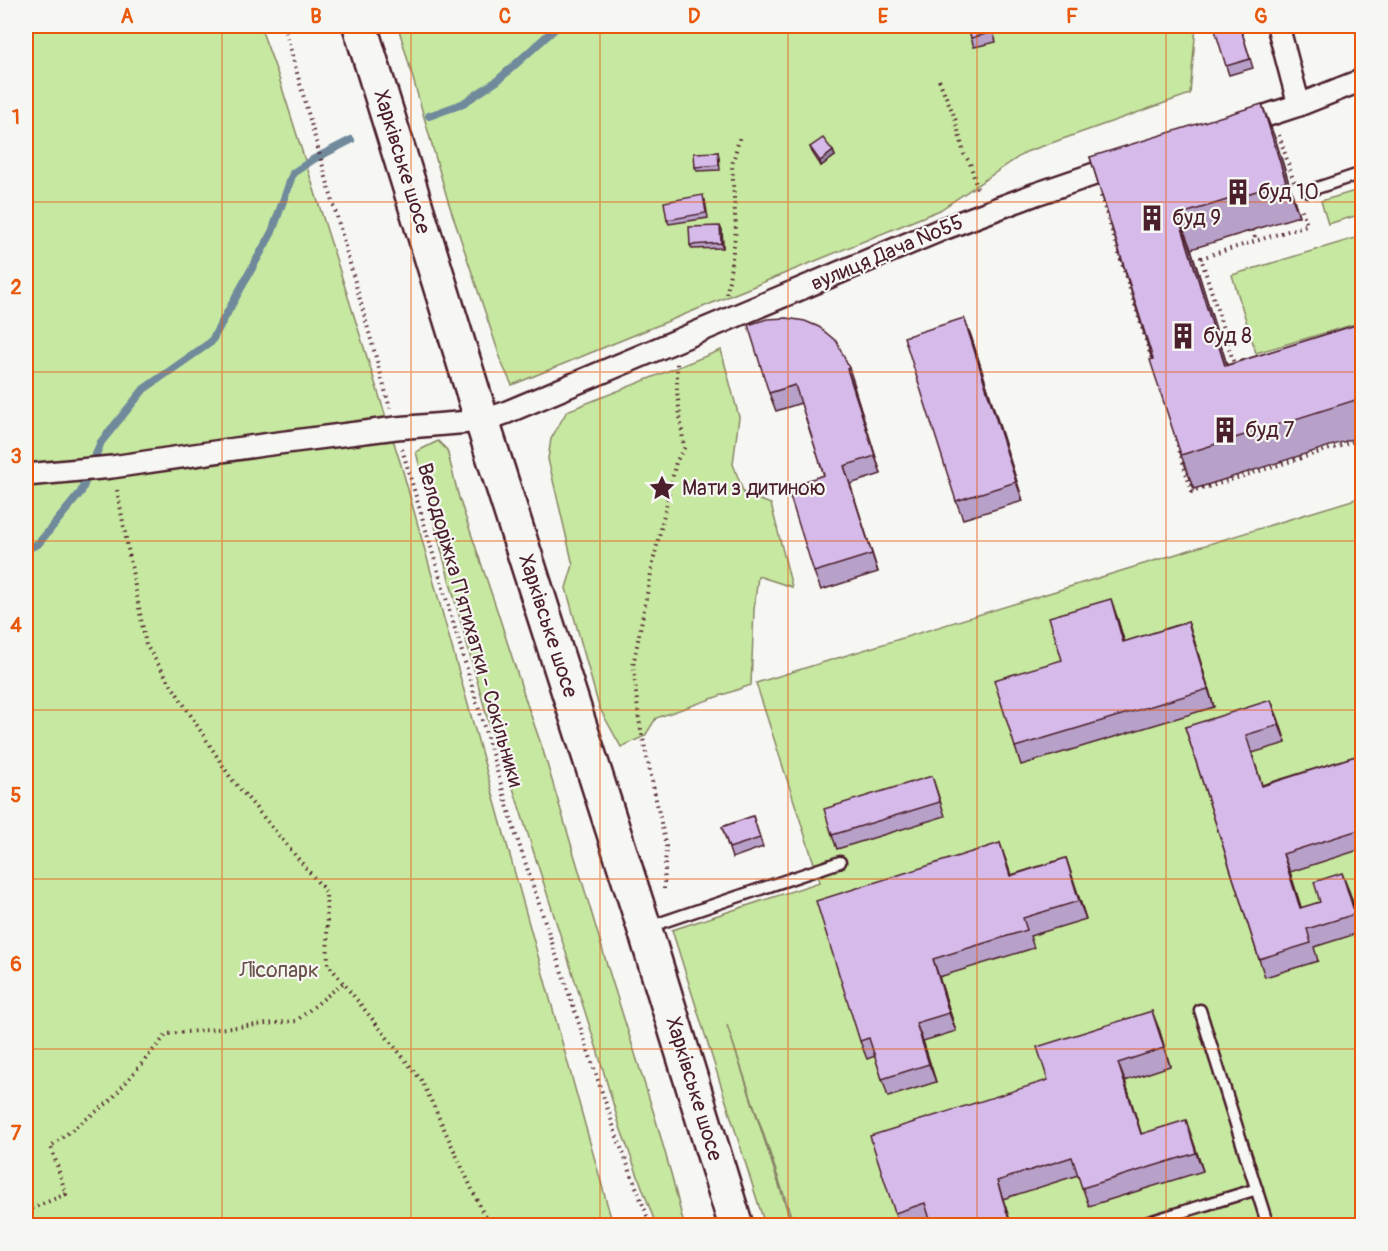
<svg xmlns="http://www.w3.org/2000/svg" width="1388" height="1251" viewBox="0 0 1388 1251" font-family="Pangolin,sans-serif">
  <rect width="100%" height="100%" fill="#f6f6f2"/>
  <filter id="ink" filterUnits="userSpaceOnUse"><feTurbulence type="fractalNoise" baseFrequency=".0167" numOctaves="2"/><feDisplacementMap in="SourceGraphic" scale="12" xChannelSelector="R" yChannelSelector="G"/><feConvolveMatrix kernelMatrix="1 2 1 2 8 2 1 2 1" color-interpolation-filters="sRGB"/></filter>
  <g filter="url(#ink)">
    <g fill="#c7e8a0" stroke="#888466" stroke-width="1.5">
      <path d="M26 26H260L278 75 402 468 613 1225H26Z"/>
      <path d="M398 26H1196L1190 94 1026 152 940 210 512 385 503 366 448 201Z"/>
      <path d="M1362 189V214L1328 224 1321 201Z"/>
      <path d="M1362 236V322L1256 353 1232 275Z"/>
      <path d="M721 350 739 417 733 464 744 494 771 504 792 587 758 576 754 610 751 685 656 718 645 736 621 747 599 707 566 588 573 565 548 459 551 439 567 411Z"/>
      <path d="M438 441 447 450 459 498 497 610 527 704 542 747 608 968 655 1117 672 1177 684 1225H656L620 1127 596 1046 514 791 489 724 446 568 416 452Z"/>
      <path d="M1362 497V1225H794L727 1025 792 1225H765L672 930 820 882 756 683Z"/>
    </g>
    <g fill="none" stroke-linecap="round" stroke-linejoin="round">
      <g stroke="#6f8a9c" stroke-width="8">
        <path d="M429 116 462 104 497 81 558 26"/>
        <path d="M26 549 38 544 81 492 101 442 144 389 211 342 272 232 293 173 314 159 351 140"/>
      </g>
      <g stroke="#4a1f2b" stroke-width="15">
        <g id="service">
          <path d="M1308 191 1362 173"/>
          <path d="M648 929 663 922 840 862"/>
          <path d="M1200 1010 1268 1226"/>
          <path d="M1136 1226 1257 1189"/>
        </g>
      </g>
      <g stroke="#4a1f2b" stroke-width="26">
        <g id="minor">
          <path d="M1278 26 1299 105"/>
          <path d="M1241 124 1299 105 1362 80"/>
          <path d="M26 475 112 467 263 445 396 428 482 421 505 413 943 229 1036 194 1121 165"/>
        </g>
      </g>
      <g stroke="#4a1f2b" stroke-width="38">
        <path id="primary" d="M360 26 482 421 645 930 736 1226"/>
      </g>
      <g stroke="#4a1f2b" stroke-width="4" stroke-dasharray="1.5 4.5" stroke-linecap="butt">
        <path d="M284 26 390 408"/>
        <path d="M939 80 955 118 964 154 970 163 978 192"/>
        <path d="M1279 135 1294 182"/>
        <path d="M1101 196 1153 363"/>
        <path d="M1253 230 1256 241"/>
        <path d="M727 294 736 230 732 165 740 136"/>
        <path d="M1235 367 1201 258 1307 225 1301 207"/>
        <path d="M1176 439 1192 492 1362 439"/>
        <path d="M402 449 516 835 617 1137 651 1226"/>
        <path d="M117 490 146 645 230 777 326 892 328 964 422 1081 489 1226"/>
        <path d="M664 889 666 846 639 720 633 666 654 558 676 462 684 448 677 392V363"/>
        <path d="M26 1211 66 1194 51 1146 110 1101 167 1034 296 1021 343 983"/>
      </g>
      <use href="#service" stroke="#f6f6f2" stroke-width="10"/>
      <use href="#minor" stroke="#f6f6f2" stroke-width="21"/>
      <use href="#primary" stroke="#f6f6f2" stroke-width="33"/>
    </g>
    <g fill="#b8a1c9" stroke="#4a1f2b" stroke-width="1.5">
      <path d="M992 26 996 42 974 47 971 38Z"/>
      <path d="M1240 26 1253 68 1229 75 1226 66Z"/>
      <path d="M1275 138 1299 216 1191 249 1227 365 1362 323V436L1194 489 1181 455 1090 157Z"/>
      <path d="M810 147 833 151 835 156 821 166 812 152Z"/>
      <path d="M718 152 719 157 720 170 697 171 695 167Z"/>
      <path d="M705 200 708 218 669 224 667 220Z"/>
      <path d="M722 230 723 248 692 249 690 245Z"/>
      <path d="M964 318 971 336 1023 501 963 519 956 501Z"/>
      <path d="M849 368 855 386 854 387 881 474 850 484 878 572 821 590 814 572 824 475 801 403 776 411 769 393Z"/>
      <path d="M1117 617 1124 642 1188 622 1194 640 1214 707 1021 765 1015 747 1062 660Z"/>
      <path d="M1278 718 1286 743 1252 753 1262 785 1362 754V849L1290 872 1301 908 1320 902 1349 891 1362 932 1314 947 1318 961 1265 977 1259 959 1185 727Z"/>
      <path d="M932 776 945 816 837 849 832 835Z"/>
      <path d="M753 816 763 847 732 858 722 827Z"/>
      <path d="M1000 843 1011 875 1066 858 1086 919 1030 936 1034 948 939 977 956 1031 923 1041 936 1082 888 1097 875 1056 867 1059 860 1041Z"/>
      <path d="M1159 1029 1170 1066 1125 1081 1141 1134 1192 1138 1203 1171 1089 1206 1078 1175 918 1226H899L895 1213 1048 1080Z"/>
    </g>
    <g fill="#9683a4" stroke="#4a1f2b" stroke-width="1.5">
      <path d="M1262 104 1275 138 1299 216 1286 182Z"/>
      <path d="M833 151 835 156 821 166 820 161Z"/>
      <path d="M1178 215 1191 249 1238 400 1225 366Z"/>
      <path d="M720 226 722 230 723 248 721 243Z"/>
      <path d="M964 318 971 336 1023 501 1016 482Z"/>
      <path d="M847 369 854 387 881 474 875 456Z"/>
      <path d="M844 466 850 484 878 572 872 554Z"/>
      <path d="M1111 599 1117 617 1130 660 1123 642Z"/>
      <path d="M1188 622 1194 640 1214 707 1208 689Z"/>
      <path d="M1271 700 1278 718 1286 743 1279 725Z"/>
      <path d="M1283 854 1290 872 1307 926 1300 908Z"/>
      <path d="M1066 858 1072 876 1086 919 1079 901Z"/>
      <path d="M1342 873 1349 891 1362 932 1355 914Z"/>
      <path d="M933 959 939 977 956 1031 949 1013Z"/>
      <path d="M1152 1011 1159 1029 1170 1066 1164 1048Z"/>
      <path d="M916 1023 923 1041 936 1082 929 1064Z"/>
      <path d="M1118 1063 1125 1081 1147 1152 1141 1134Z"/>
      <path d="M1186 1120 1203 1171 1196 1153Z"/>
      <path d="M997 1181 1012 1226H1011Z"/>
    </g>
    <g fill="#d6bbea" stroke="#4a1f2b" stroke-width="1.5">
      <path d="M968 26H991L993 32 971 38Z"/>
      <path d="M1230 26H1240L1250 59 1226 66 1215 30Z"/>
      <path d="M1262 104 1286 182 1178 215 1225 366 1362 323V398L1181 455 1150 360 1153 359 1090 157Z"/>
      <path d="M823 138 833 151 820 161 810 147Z"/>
      <path d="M718 152 719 165 695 167 694 153Z"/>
      <path d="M703 195 706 213 667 220 664 202Z"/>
      <path d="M720 226 721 243 690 245 689 227Z"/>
      <path d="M786 318 805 321 819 327 837 342 849 368 847 369 875 456 844 466 872 554 814 572 787 487 824 475 795 385 769 393 748 325 767 319Z"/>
      <path d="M964 318 1016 482 956 501 904 337Z"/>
      <path d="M1111 599 1123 642 1188 622 1208 689 1015 747 994 680 1062 660 1049 617Z"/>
      <path d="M1271 700 1279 725 1246 735 1262 786 1362 754V829L1283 854 1300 908 1320 902 1314 882 1342 873 1355 914 1307 929 1311 943 1259 959 1185 727Z"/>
      <path d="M932 776 940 802 832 835 824 809Z"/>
      <path d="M753 816 760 838 729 848 722 827Z"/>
      <path d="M1000 843 1010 876 1066 858 1079 901 1023 918 1027 930 933 959 949 1013 916 1023 929 1064 882 1079 869 1038 860 1041 816 901Z"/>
      <path d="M1152 1011 1164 1048 1118 1063 1141 1134 1186 1120 1196 1153 1082 1188 1072 1157 997 1181 1011 1226H932L925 1203 895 1213 870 1136 1048 1080 1037 1047Z"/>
    </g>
  </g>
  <path fill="none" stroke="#e8590c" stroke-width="1.5" stroke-opacity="0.55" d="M222 26V1226M411 26V1226M600 26V1226M788 26V1226M977 26V1226M1166 26V1226M26 202H1362M26 372H1362M26 541H1362M26 710H1362M26 879H1362M26 1049H1362"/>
  <defs>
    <g id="building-bare" transform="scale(2.07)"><path d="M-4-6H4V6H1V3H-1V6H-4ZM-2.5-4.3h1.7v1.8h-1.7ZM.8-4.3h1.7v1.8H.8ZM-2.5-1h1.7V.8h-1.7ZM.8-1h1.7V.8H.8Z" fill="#4a1f2b" stroke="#f6f6f2" stroke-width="2.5" paint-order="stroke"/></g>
    <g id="sight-bare" transform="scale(2.07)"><path d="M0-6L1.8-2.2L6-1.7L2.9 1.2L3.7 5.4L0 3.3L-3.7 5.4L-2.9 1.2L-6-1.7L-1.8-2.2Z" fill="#4a1f2b" stroke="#f6f6f2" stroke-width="2.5" paint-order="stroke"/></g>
  </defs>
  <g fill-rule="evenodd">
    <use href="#building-bare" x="1238" y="192"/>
    <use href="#building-bare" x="1152" y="218"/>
    <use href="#building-bare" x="1183" y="336"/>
    <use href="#building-bare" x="1225" y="430"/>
    <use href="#sight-bare" x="662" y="488"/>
  </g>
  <g text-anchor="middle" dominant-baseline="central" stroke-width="4.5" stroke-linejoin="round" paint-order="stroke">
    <g font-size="21" fill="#4a1f2b" stroke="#f6f6f2">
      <text transform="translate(402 162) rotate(73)">Харківське шосе</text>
      <text transform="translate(887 253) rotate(-23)">вулиця Дача №55</text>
      <text transform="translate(470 625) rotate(74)">Велодоріжка П'ятихатки - Сокільники</text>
      <text transform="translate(548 626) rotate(72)">Харківське шосе</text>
      <text transform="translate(694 1089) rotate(73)">Харківське шосе</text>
    </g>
    <g font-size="21" fill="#4a1f2b" stroke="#f6f6f2" text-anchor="start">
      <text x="1258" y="192">буд 10</text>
      <text x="1172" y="218">буд 9</text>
      <text x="1203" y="336">буд 8</text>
      <text x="1245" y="430">буд 7</text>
      <text x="682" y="488">Мати з дитиною</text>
    </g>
    <g font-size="21" fill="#695148" stroke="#f6f6f2">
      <text x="279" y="970">Лісопарк</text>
    </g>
  </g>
  <rect width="1388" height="1251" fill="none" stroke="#f6f6f2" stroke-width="66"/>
  <rect x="33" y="33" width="1322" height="1185" fill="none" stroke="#e8590c" stroke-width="2"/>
  <g font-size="20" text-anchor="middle" font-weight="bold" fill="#e8590c">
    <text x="127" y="23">A</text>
    <text x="316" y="23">B</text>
    <text x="505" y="23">C</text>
    <text x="694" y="23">D</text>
    <text x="883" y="23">E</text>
    <text x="1072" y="23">F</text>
    <text x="1261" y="23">G</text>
    <text x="16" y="124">1</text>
    <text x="16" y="294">2</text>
    <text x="16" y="463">3</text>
    <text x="16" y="632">4</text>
    <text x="16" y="802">5</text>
    <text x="16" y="971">6</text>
    <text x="16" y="1140">7</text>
  </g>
</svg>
